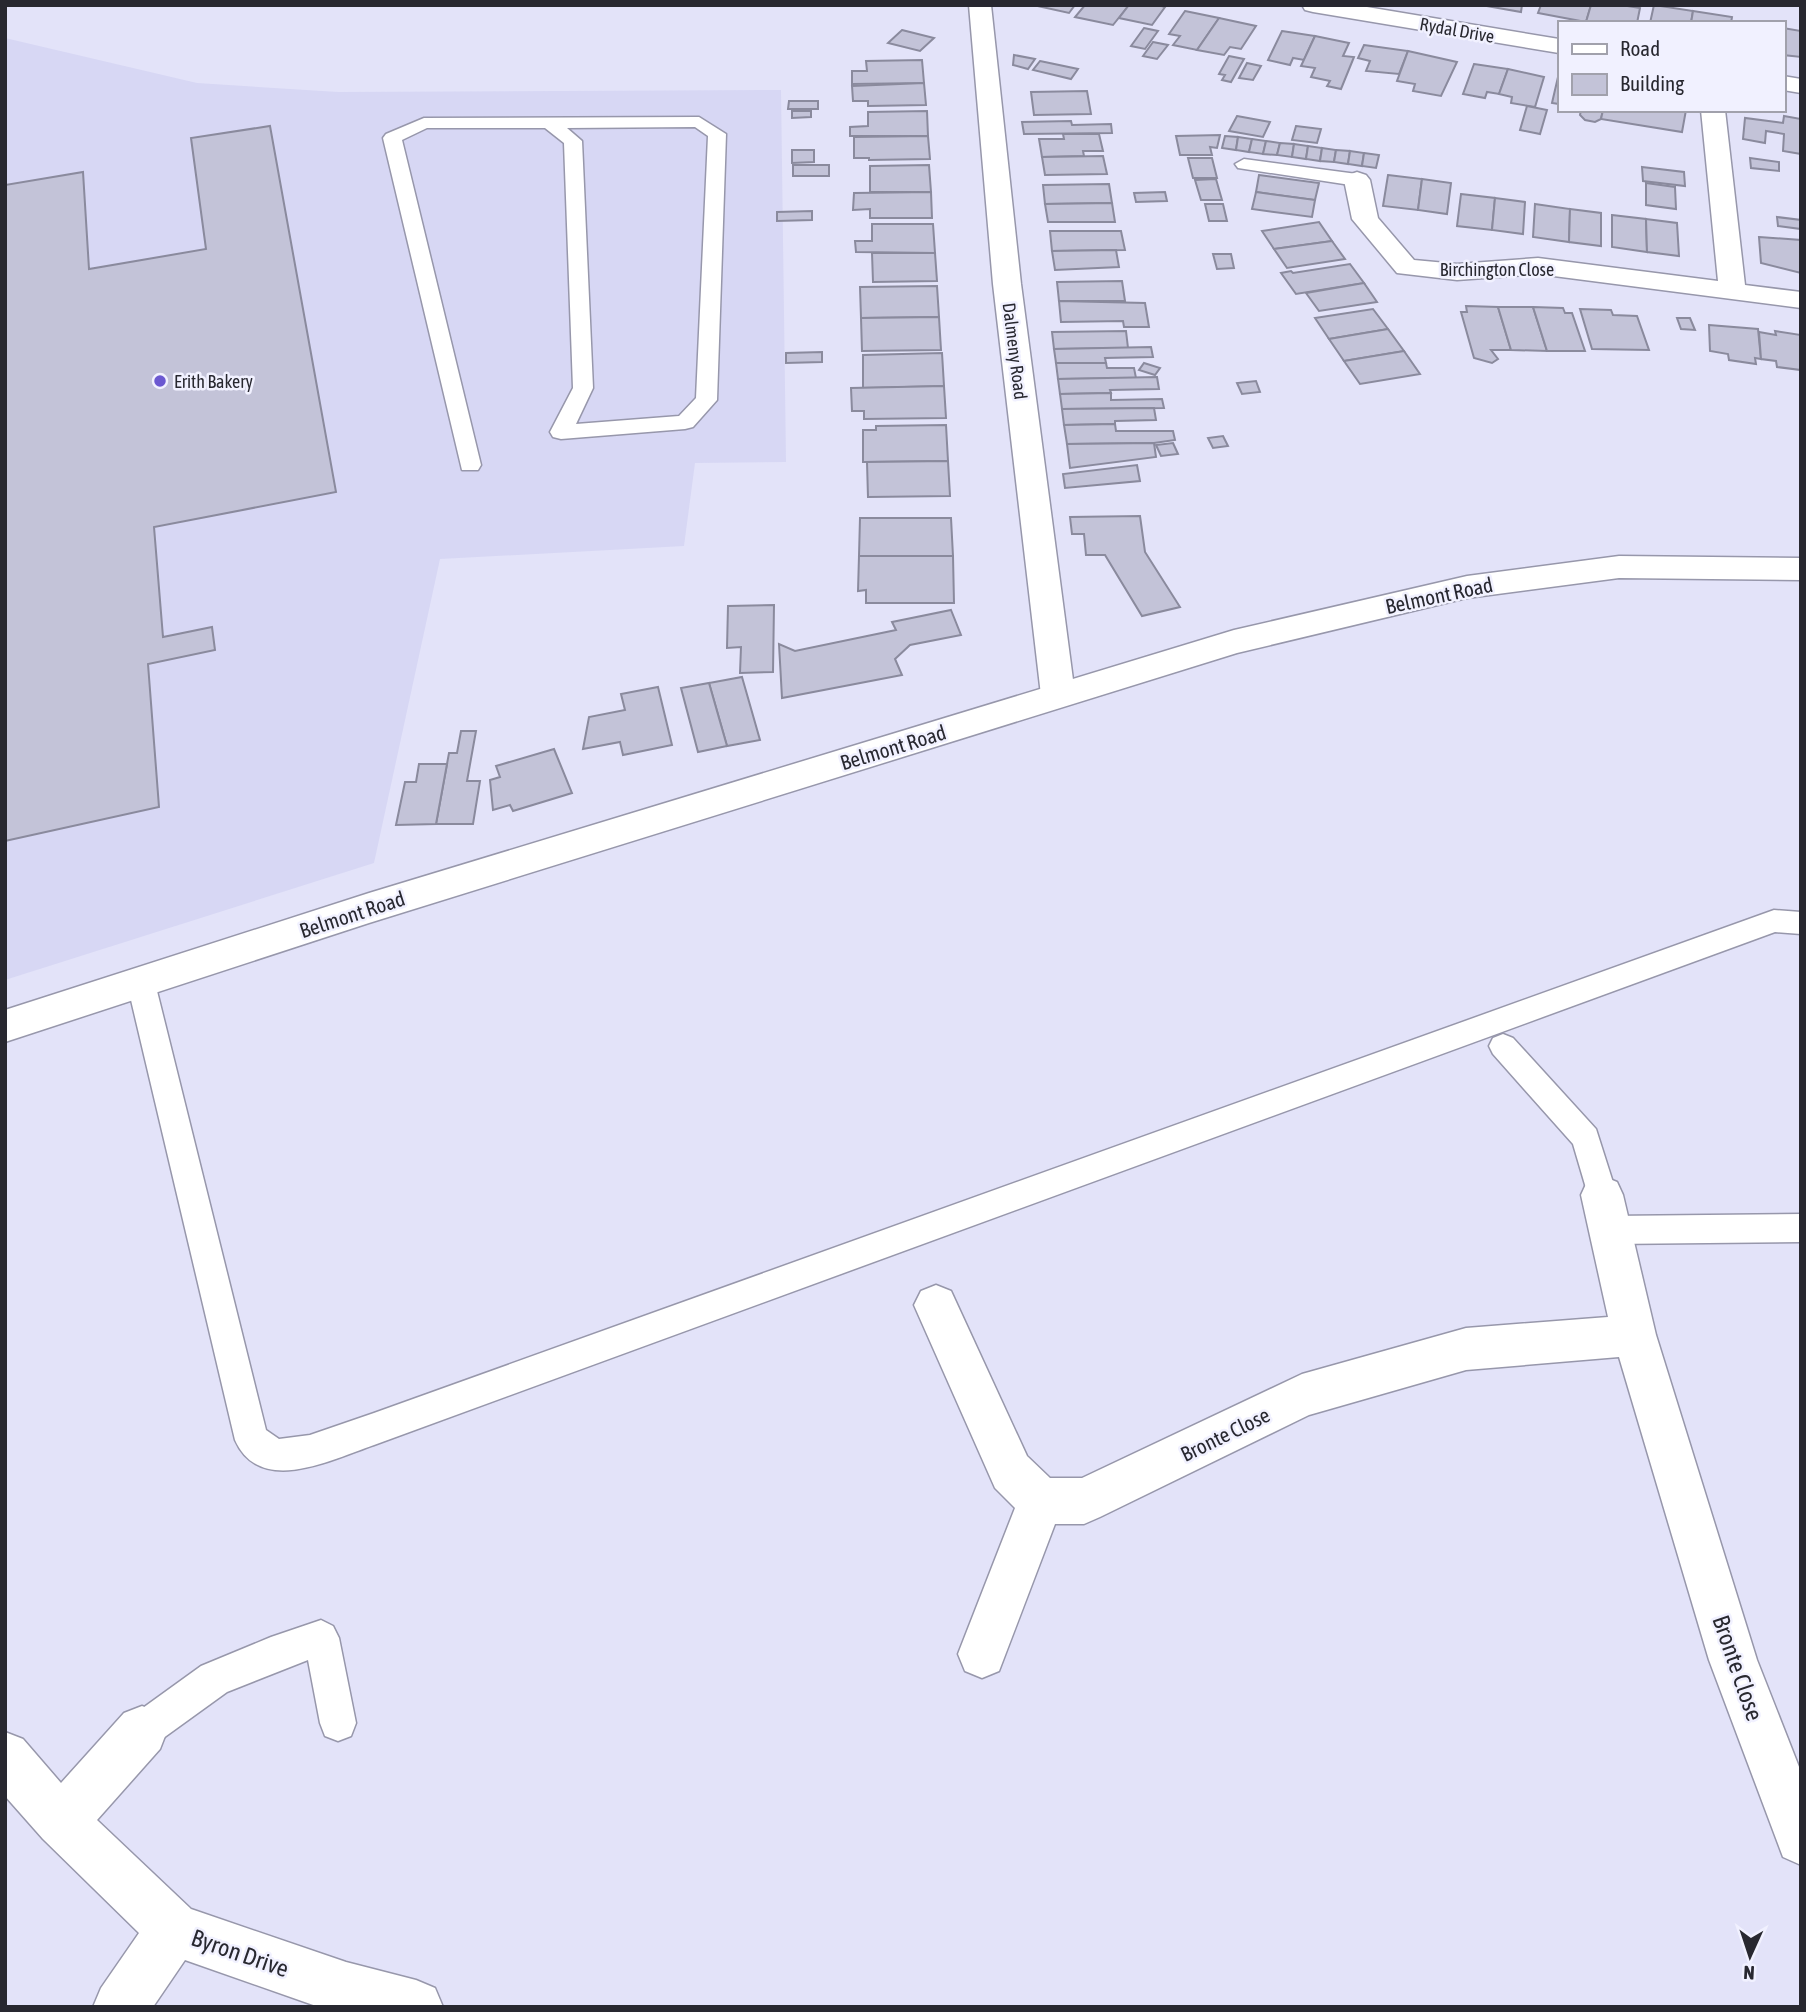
<svg xmlns="http://www.w3.org/2000/svg" width="1806" height="2012" viewBox="0 0 1806 2012" font-family="'Asap Condensed',sans-serif">
  <rect width="100%" height="100%" fill="#e3e3f9"/>
  <path fill="#d7d7f4" d="M5 38 197 83 338 92 781 90 786 462 695 463 684 546 440 559 374 863 5 980Z"/>
  <g fill="#c3c3d8" stroke="#8a8a9d" stroke-width="2">
    <path d="M1033 5H1075L1069 13Z"/>
    <path d="M1085 5H1129L1113 25 1075 17Z"/>
    <path d="M1129 5H1158L1165 7 1152 25 1119 18Z"/>
    <path d="M1481 5H1522L1521 12Z"/>
    <path d="M1541 5H1591L1586 22 1538 13Z"/>
    <path d="M1591 5H1621L1640 8 1637 23H1593L1586 22Z"/>
    <path d="M1654 5 1693 11 1691 23H1650Z"/>
    <path d="M1185 11 1219 18 1197 50 1173 45 1180 36 1169 34Z"/>
    <path d="M1693 11 1732 17 1731 23H1691Z"/>
    <path d="M1219 18 1256 26 1241 49 1230 47 1224 55 1197 50Z"/>
    <path d="M1144 28 1158 31 1145 49 1131 46Z"/>
    <path d="M1783 28 1801 31V57L1783 55Z"/>
    <path d="M902 30 934 38 920 51 888 43Z"/>
    <path d="M1282 31 1315 36 1304 60 1293 58 1290 65 1268 60Z"/>
    <path d="M1315 36 1349 43 1343 56 1354 57 1341 89 1327 86 1330 81 1311 77 1315 68 1301 66Z"/>
    <path d="M1153 42 1168 45 1157 59 1143 56Z"/>
    <path d="M1364 45 1408 51 1399 74 1366 71 1370 61 1358 58Z"/>
    <path d="M1408 51 1457 62 1441 96 1413 91 1415 84 1397 81Z"/>
    <path d="M1014 55 1035 59 1028 69 1013 65Z"/>
    <path d="M1229 56 1244 59 1231 82 1222 80 1225 75 1219 74Z"/>
    <path d="M922 60 924 83 852 84V71H867L866 61Z"/>
    <path d="M1040 61 1078 69 1071 79 1033 70Z"/>
    <path d="M1247 63 1261 66 1253 80 1239 78Z"/>
    <path d="M1474 64 1508 69 1499 94 1487 92 1485 98 1463 94Z"/>
    <path d="M1508 69 1544 77 1535 107 1511 103 1512 97 1499 94Z"/>
    <path d="M1558 77H1559V104L1552 103Z"/>
    <path d="M924 83 926 105 868 106V101H853L852 86Z"/>
    <path d="M1087 91 1091 114 1034 115 1031 92Z"/>
    <path d="M789 101H818V109H788Z"/>
    <path d="M1527 106 1547 110 1540 134 1520 130Z"/>
    <path d="M1581 110H1603L1601 119 1595 122 1585 120 1580 115Z"/>
    <path d="M1603 110H1686L1682 132 1601 119Z"/>
    <path d="M792 111H811V117L792 118Z"/>
    <path d="M927 111 928 136H850V127L868 126V112Z"/>
    <path d="M1237 116 1270 122 1263 137 1229 131Z"/>
    <path d="M1784 116 1801 119V154L1783 151 1784 134 1766 131 1765 143 1743 139 1745 118 1783 123Z"/>
    <path d="M1071 121 1072 125 1111 124 1112 133 1024 134 1022 122Z"/>
    <path d="M270 126 336 492 154 527 163 637 212 627 215 650 148 664 159 807 5 841V185L83 172 89 269 206 249 191 138Z"/>
    <path d="M1296 126 1321 129 1317 143 1292 140Z"/>
    <path d="M1063 134H1099L1103 151H1083L1084 156 1042 157 1039 139H1064Z"/>
    <path d="M1220 135 1217 148 1210 147 1212 155H1180L1176 136Z"/>
    <path d="M928 136 930 159 869 160V158H854V137Z"/>
    <path d="M1225 136 1238 137 1236 150 1222 148Z"/>
    <path d="M1238 137 1252 139 1249 152 1236 150Z"/>
    <path d="M1252 139 1266 141 1263 154 1249 152Z"/>
    <path d="M1266 141 1280 143 1277 155 1263 154Z"/>
    <path d="M1280 143 1294 144 1292 157 1277 155Z"/>
    <path d="M1294 144 1308 146 1306 159 1292 157Z"/>
    <path d="M1308 146 1322 148 1320 161 1306 159Z"/>
    <path d="M1322 148 1336 150 1334 162 1320 161Z"/>
    <path d="M792 150H814V162L792 163Z"/>
    <path d="M1336 150 1350 151 1348 164 1334 162Z"/>
    <path d="M1350 151 1364 153 1362 166 1348 164Z"/>
    <path d="M1364 153 1379 155 1376 168 1362 166Z"/>
    <path d="M1103 156 1107 174 1045 175 1042 157Z"/>
    <path d="M1188 158H1212L1217 178H1193Z"/>
    <path d="M1750 158 1779 162V171L1751 168Z"/>
    <rect x="793" y="165" width="36" height="11"/>
    <path d="M929 165 931 192H870V166Z"/>
    <path d="M1642 167 1684 172 1685 186 1643 181Z"/>
    <path d="M1259 175 1319 183 1315 200 1256 192Z"/>
    <path d="M1388 175 1422 179 1418 210 1383 206Z"/>
    <path d="M1216 179 1222 200H1201L1195 180Z"/>
    <path d="M1422 179 1451 183 1447 214 1418 210Z"/>
    <path d="M1646 183 1675 187 1676 209 1646 205Z"/>
    <path d="M1109 184 1112 203 1045 204 1043 185Z"/>
    <path d="M931 192 932 218H870V209L853 210 854 193Z"/>
    <path d="M1165 192 1167 201 1136 202 1134 193Z"/>
    <path d="M1256 192 1315 200 1312 217 1252 209Z"/>
    <path d="M1461 194 1495 198 1492 230 1457 226Z"/>
    <path d="M1495 198 1525 202 1523 234 1492 230Z"/>
    <path d="M1112 203 1115 222H1048L1045 204Z"/>
    <path d="M1205 204H1223L1227 221H1209Z"/>
    <path d="M1535 204 1570 209 1569 242 1533 237Z"/>
    <path d="M1570 209 1601 213V246L1569 242Z"/>
    <path d="M812 211V220L777 221V212Z"/>
    <path d="M1612 215 1646 219 1647 252 1612 247Z"/>
    <path d="M1777 217 1801 220V229L1778 226Z"/>
    <path d="M1646 219 1677 223 1679 256 1647 252Z"/>
    <path d="M1319 222 1332 241 1274 249 1262 231Z"/>
    <path d="M872 224H933L935 253 856 252 855 241H872Z"/>
    <path d="M1050 231H1121L1125 250 1052 251Z"/>
    <path d="M1759 237 1801 240V273L1761 263Z"/>
    <path d="M1332 241 1345 259 1287 268 1274 249Z"/>
    <path d="M1116 250 1119 267 1055 270 1052 251Z"/>
    <path d="M872 253H935L937 281 873 282Z"/>
    <path d="M1213 254H1231L1234 268 1217 269Z"/>
    <path d="M1350 264 1364 283 1296 294 1281 273 1291 271 1293 273Z"/>
    <path d="M1122 281 1125 301H1059L1057 282Z"/>
    <path d="M1364 283 1377 302 1319 311 1306 293Z"/>
    <path d="M937 286 939 317 861 318 860 287Z"/>
    <path d="M1059 301 1145 303 1149 327H1124L1123 321 1061 322Z"/>
    <path d="M1466 306 1498 307 1511 350H1491L1498 359 1492 363 1474 358 1461 312H1467Z"/>
    <path d="M1498 307H1533L1547 351 1511 350Z"/>
    <path d="M1533 307 1563 308 1565 313H1572L1585 351H1547Z"/>
    <path d="M1373 309 1388 329 1329 339 1315 318Z"/>
    <path d="M1580 309 1611 310 1613 315 1637 316 1649 350 1592 349Z"/>
    <path d="M939 317 941 350 862 351 861 318Z"/>
    <path d="M1677 318H1690L1695 330 1681 329Z"/>
    <path d="M1709 325 1758 329 1761 359 1755 358 1756 364 1729 360 1728 354 1710 351Z"/>
    <path d="M1388 329 1404 351 1344 361 1329 339Z"/>
    <path d="M1126 331 1128 348 1054 349 1052 332Z"/>
    <path d="M1775 331 1801 335V370L1777 367 1776 361 1761 359 1759 332 1776 335Z"/>
    <path d="M1151 347 1153 357 1105 358 1106 363H1056L1054 349Z"/>
    <path d="M1404 351 1420 374 1360 384 1344 361Z"/>
    <path d="M822 352V362L786 363V353Z"/>
    <path d="M942 353 944 386 863 388V355Z"/>
    <path d="M1056 363H1106L1107 368H1134L1136 378 1058 379Z"/>
    <path d="M1144 363 1160 368 1155 375 1139 370Z"/>
    <path d="M1157 377 1159 389 1110 390 1111 393 1060 394 1058 379Z"/>
    <path d="M1256 381 1260 392 1242 394 1237 383Z"/>
    <path d="M944 386 946 418 864 419V411H852L851 388Z"/>
    <path d="M1111 393V400L1162 399 1164 408 1062 409 1060 394Z"/>
    <path d="M1154 408 1156 420 1115 421V424L1064 425 1062 409Z"/>
    <path d="M1115 424 1116 431H1173L1175 440 1154 443 1067 444 1064 425Z"/>
    <path d="M946 425 948 461 863 462V430H876V426Z"/>
    <path d="M1223 436 1228 446 1213 448 1208 438Z"/>
    <path d="M1154 443 1156 457 1070 468 1067 444Z"/>
    <path d="M1173 443 1178 454 1161 456 1156 445Z"/>
    <path d="M948 461 950 496 868 497 867 462Z"/>
    <path d="M1137 465 1140 481 1065 488 1063 474Z"/>
    <path d="M1140 516 1145 552 1180 607 1142 616 1105 555H1086L1084 534H1072L1070 517Z"/>
    <path d="M860 518H951L953 556H859Z"/>
    <path d="M859 556H953L954 603H866V590L858 591Z"/>
    <path d="M774 605 773 672 740 673 741 647 727 648 728 606Z"/>
    <path d="M951 610 961 635 910 645 895 659 902 675 782 698 779 644 795 651 896 630 892 622Z"/>
    <path d="M742 677 760 740 727 746 709 683Z"/>
    <path d="M709 683 727 746 698 752 681 688Z"/>
    <path d="M658 687 672 745 623 755 620 742 583 749 589 717 625 710 621 694Z"/>
    <path d="M461 731H476L467 781H480L473 824H436L449 753H457Z"/>
    <path d="M554 749 572 793 513 811 510 805 493 810 490 780 500 777 496 766Z"/>
    <path d="M419 764H447L436 824 396 825 405 782H416Z"/>
  </g>
  <g fill="none" stroke-linecap="round" stroke-linejoin="round">
    <g stroke="#9797ab" stroke-width="3">
      <g id="lane">
        <path d="M699 117 726 134 717 400 693 427 685 429 561 439 553 437 550 432 573 388 564 143 545 128H427L402 140 481 465 478 470H462L383 138 386 134 424 118ZM695 127 708 136 696 398 679 416 576 424 593 388 582 141 567 128Z"/>
        <path d="M1244 159 1357 174 1366 180 1357 186 1238 168 1235 164Z"/>
        <path d="M1774 910 1801 912V934L1775 932 374 1445C333 1459 260 1497 235 1440L127 983 131 975 141 972 151 975 155 983 266 1430 279 1439 310 1435 374 1413Z"/>
        <path d="M1503 1034 1513 1038 1596 1129 1617 1195 1613 1205 1602 1208 1591 1205 1573 1144 1493 1054 1489 1046 1493 1038Z"/>
        <path d="M1801 1214V1242L1611 1244 1600 1240 1596 1230 1600 1220 1611 1216Z"/>
        <path d="M321 1620 333 1626 339 1638 356 1723 351 1736 338 1741 325 1736 320 1723 308 1660 227 1692 155 1744 142 1749 129 1744 124 1731 129 1718 201 1666 271 1637Z"/>
      </g>
    </g>
    <g stroke="#9797ab" stroke-width="3">
      <g id="street">
        <path d="M969 5H991L1021 284 1075 695 1070 704 1058 707 1046 704 1041 695 993 284Z"/>
        <path d="M1302 5H1355L1559 39V53L1313 12 1305 10Z"/>
        <path d="M1783 76 1801 79V93L1783 90Z"/>
        <path d="M1701 110H1725L1745 285 1801 292V308L1538 274 1457 280 1397 273 1352 219 1344 180 1348 175 1357 172 1366 175 1370 180 1378 218 1414 260 1457 264 1538 258 1718 281Z"/>
        <path d="M1602 1176 1617 1182 1623 1195 1656 1335 1757 1660 1801 1772V1865L1783 1857 1709 1660 1619 1357 1466 1370 1309 1415 1100 1517 1084 1524H1055L999 1671 982 1678 965 1671 958 1654 1015 1508 995 1488 914 1305 921 1291 936 1285 951 1291 1027 1456 1050 1478H1082L1302 1374 1466 1328 1608 1317 1581 1195 1587 1182Z"/>
        <path d="M142 1706 160 1713 167 1731 160 1749 97 1820 191 1909 346 1962 416 1980 435 1988 443 2007H319L185 1960 153 2007H93L101 1988 139 1933 43 1839 5 1796V1732L23 1739 61 1783 124 1713Z"/>
      </g>
    </g>
    <g stroke="#9797ab" stroke-width="3">
      <path id="secondary" d="M1619 556 1801 558V580L1619 578 1467 598 1237 653 369 923 5 1042V1010L369 893 1234 630 1467 576Z"/>
    </g>
    <use href="#lane" fill="#fff" fill-rule="evenodd"/>
    <use href="#street" fill="#fff" fill-rule="evenodd"/>
    <use href="#secondary" fill="#fff" fill-rule="evenodd"/>
  </g>
  <circle fill="#6b58d1" stroke="#f1f1ff" stroke-width="2.5" cx="160" cy="381" r="7"/>
  <g text-anchor="middle" dominant-baseline="central" stroke-width="5" stroke-linejoin="round" paint-order="stroke">
    <g font-size="18" fill="#282830" stroke="#f1f1ff">
      <text transform="translate(1457 30) rotate(10)">Rydal Drive</text>
      <text x="1497" y="269">Birchington Close</text>
      <text transform="translate(1015 351) rotate(83)">Dalmeny Road</text>
    </g>
    <g font-size="18" fill="#282830" stroke="#f1f1ff" text-anchor="start">
      <text x="174" y="381">Erith Bakery</text>
    </g>
    <g font-size="21" fill="#282830" stroke="#f1f1ff">
      <text transform="translate(1439 595) rotate(-12)">Belmont Road</text>
      <text transform="translate(893 747) rotate(-17)">Belmont Road</text>
      <text transform="translate(352 914) rotate(-18)">Belmont Road</text>
      <text transform="translate(1225 1434) rotate(-26)">Bronte Close</text>
    </g>
    <g font-size="24" fill="#282830" stroke="#f1f1ff">
      <text transform="translate(1738 1668) rotate(71)">Bronte Close</text>
      <text transform="translate(240 1953) rotate(19)">Byron Drive</text>
    </g>
  </g>
  <rect width="1806" height="2012" fill="none" stroke="#282830" stroke-width="14"/>
  <rect x="1558" y="21" width="228" height="91" fill="#f1f1ff" stroke="#a1a1ac" stroke-width="2"/>
  <rect x="1572" y="44" width="35" height="10" fill="#ffffff" stroke="#a1a1ac" stroke-width="2"/>
  <text x="1620" y="56" font-size="21" fill="#282830">Road</text>
  <rect x="1572" y="74" width="35" height="21" fill="#c3c3d8" stroke="#a1a1ac" stroke-width="2"/>
  <text x="1620" y="91" font-size="21" fill="#282830">Building</text>
  <g transform="translate(1750 1956) rotate(183)" stroke="#f1f1ff" stroke-width="5" paint-order="stroke">
  <path d="M0-5L12 26L0 18L-12 26Z" fill="#282830"/>
  <text y="-10" font-size="19" font-weight="bold" text-anchor="middle" fill="#282830">N</text>
  </g>
</svg>
